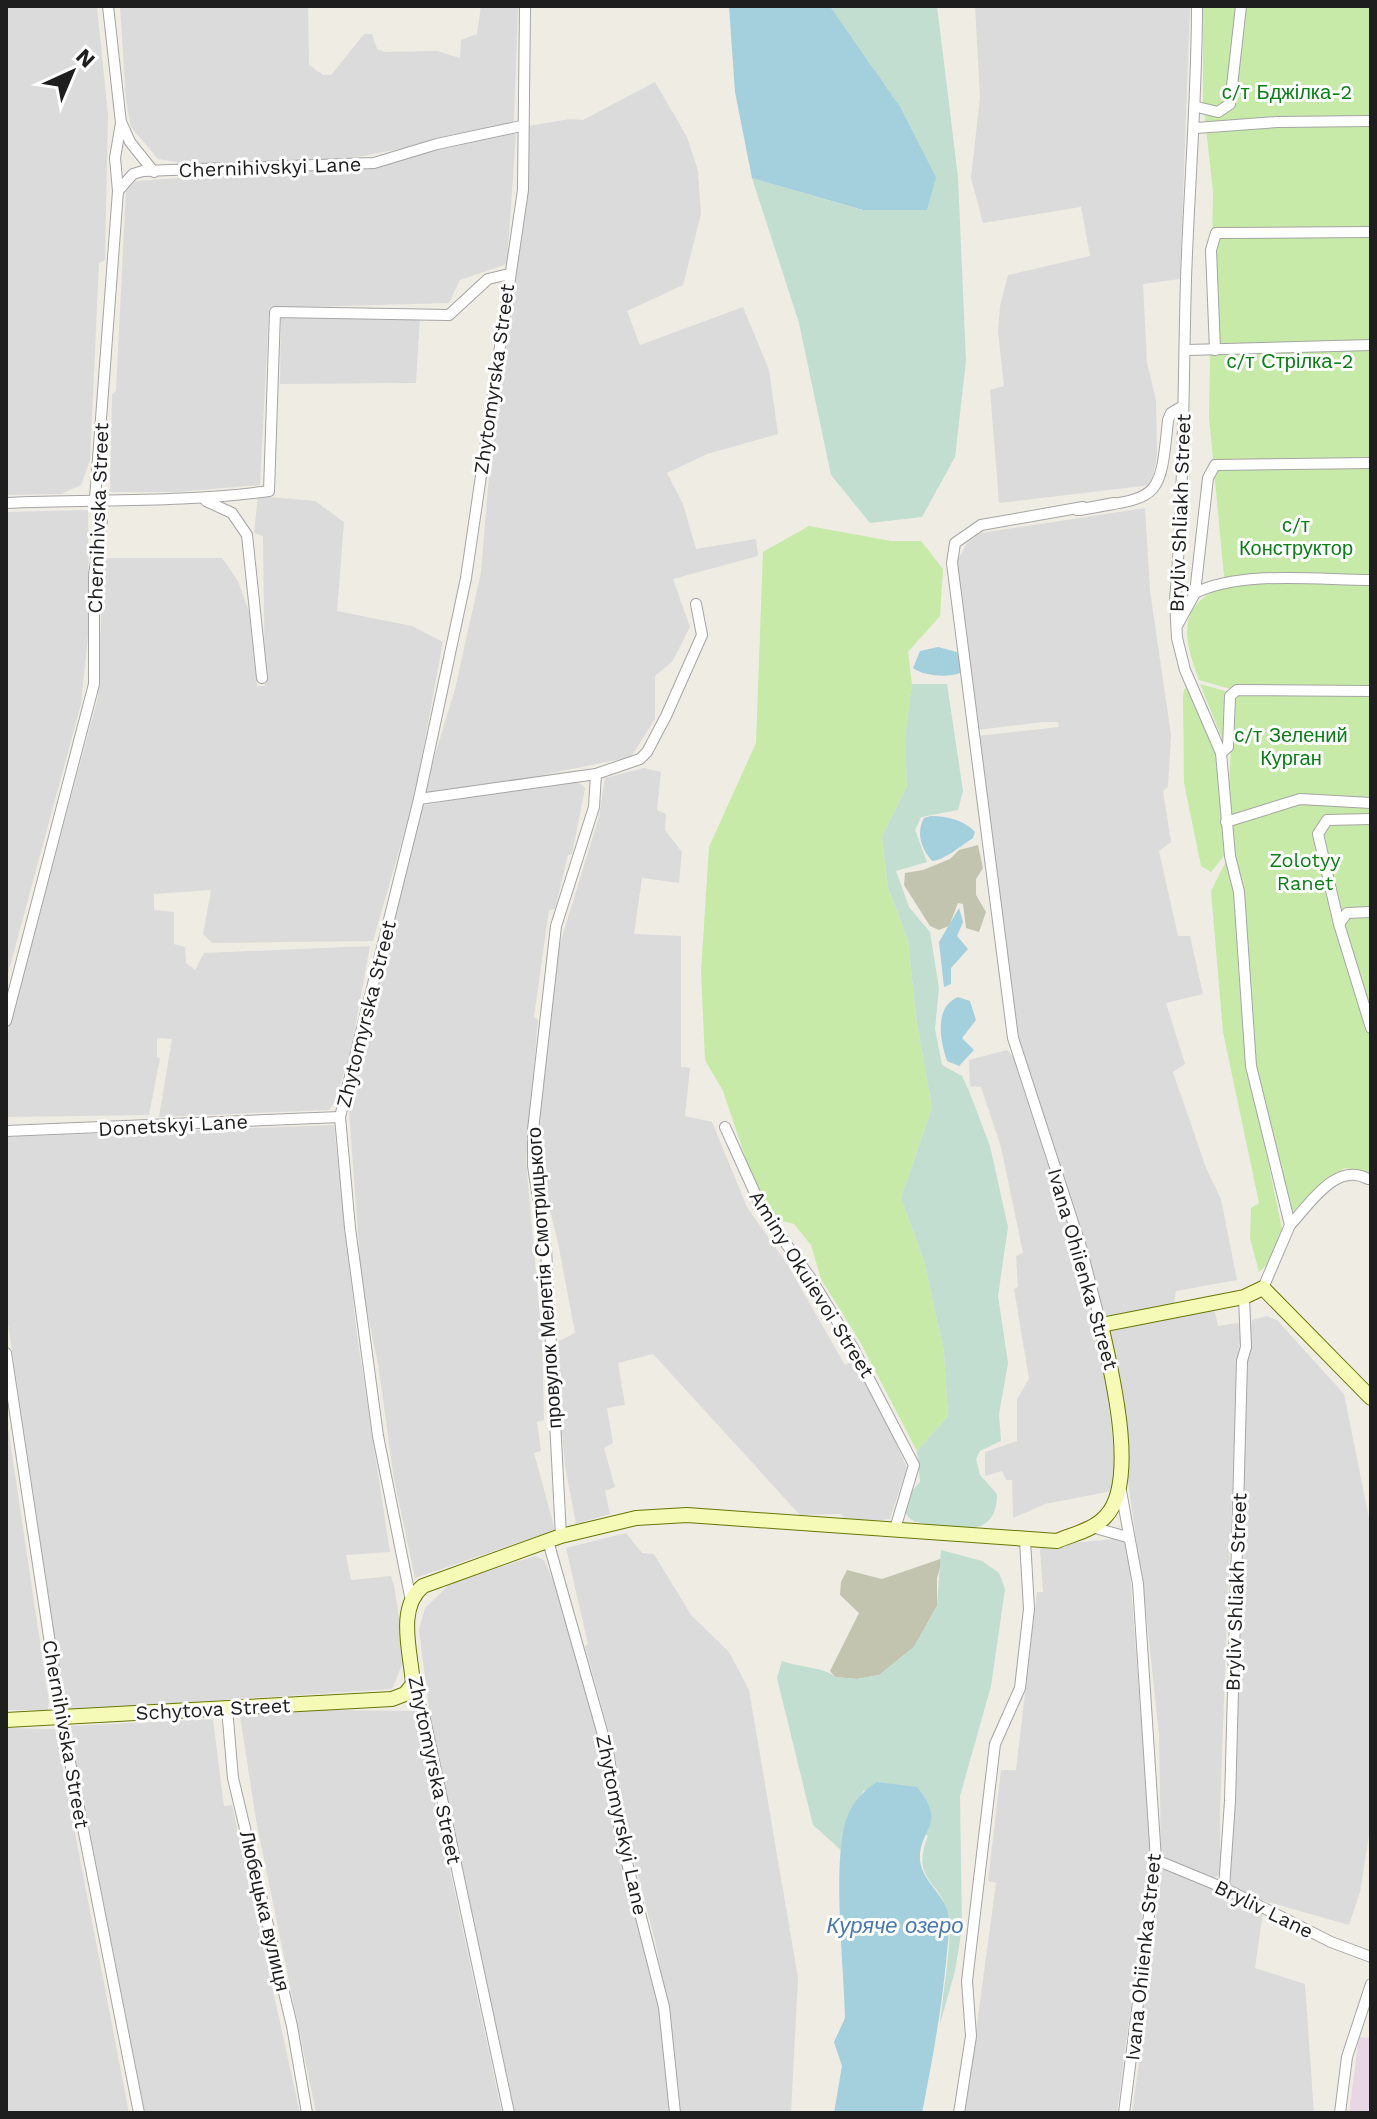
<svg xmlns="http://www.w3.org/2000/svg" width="1377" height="2119" viewBox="0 0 1377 2119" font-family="'Work Sans',sans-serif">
  <rect width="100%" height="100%" fill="#efece4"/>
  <g fill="#dcdbdb">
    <path d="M6 6H97L108 115 105 260 99 263 90 460 81 485 61 494 6 495Z"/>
    <path d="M120 6H308L309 65 323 75H331L364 34H372L377 49 385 52 437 51 460 58 461 40 477 34 481 6H518L514 121 472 135 342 160 240 164H188L158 159 131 127 126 100Z"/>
    <path d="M975 6H1190L1180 279 1143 284 1147 363 1156 400 1157 456 1151 485 999 503 990 390 1004 386 998 332 1000 306 1008 275 1090 256 1081 207 983 223 971 178 980 97Z"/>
    <path d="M655 82 687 137 698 171 701 214 683 285 627 311 640 345 743 307 769 370 778 434 707 454 667 473 683 504 696 549 756 539 758 556 673 579 690 627 672 662 655 676V719L631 757 444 795 423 794 455 689 481 572 489 475 526 204 528 126 570 119 583 120Z"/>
    <path d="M509 132 516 134 507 264 460 280 449 303 269 308 260 485 177 492H110L112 394 116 391 126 191 136 181 380 164Z"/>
    <path d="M315 316 420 318 416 383 280 384 281 318Z"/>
    <path d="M258 496 315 501 344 522 337 611 412 626 443 642 414 799 373 941 212 943 203 934 211 890 154 894V910L174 912V944L185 947 186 963 195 970 204 953 370 946 352 1045 336 1100 329 1110 159 1117 172 1039 157 1038V1057L160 1058 149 1115 6 1117V1038L98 697 103 558H222L238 581 253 623 257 686H265L263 536 254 533Z"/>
    <path d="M1145 508 1150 591 1171 735 1168 787 1163 791 1171 842 1159 851 1178 936H1190L1203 994 1166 1003 1185 1064 1173 1072 1206 1168 1221 1199 1237 1280 1176 1291 1174 1303 1106 1318 1019 1042 977 736 1059 727 1058 722H1043L978 730 955 582 958 560 967 543 981 533Z"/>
    <path d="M88 510 89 626 81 704 6 981V512Z"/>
    <path d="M644 768 661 772 657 810 666 814 665 830 682 852 679 883 642 878 634 934 681 936V1067L690 1068 685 1116 712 1122 747 1207 787 1264 845 1365 853 1361 891 1432 907 1468 890 1519 848 1524 841 1514 800 1515 653 1354 618 1363 625 1405 607 1408 613 1443 604 1448 615 1487 605 1491 610 1514 576 1524 565 1466 556 1364 557 1342 575 1333 558 1243 539 1165V1118L554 963 599 817 605 778Z"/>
    <path d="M578 782 585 788 572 854 568 855 555 909 549 910 543 952 534 1017 538 1020 526 1161 542 1340 544 1420 537 1422 541 1451 534 1453 555 1530 415 1578 394 1479 378 1364 362 1287 349 1111 421 806 546 783Z"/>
    <path d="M1007 1050 1015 1058 1067 1215 1105 1370 1115 1463 1112 1491 1045 1504 1013 1518 1012 1480H1006L1002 1471 985 1476V1452L1017 1441V1399L1029 1379 1014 1289 1018 1287 1016 1256 1023 1253 1001 1147 981 1087 970 1086 969 1060Z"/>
    <path d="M334 1125 357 1335 390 1552 346 1555 351 1580 391 1576 394 1585 405 1658 392 1689 70 1710 60 1698 56 1646 6 1310V1137Z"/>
    <path d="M1214 1308 1218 1326 1238 1323 1243 1329 1238 1352 1228 1594 1220 1808V1849L1223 1853 1221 1874 1212 1879 1161 1856 1159 1735 1145 1603 1107 1330Z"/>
    <path d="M1267 1316 1277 1320 1344 1394 1371 1528V1823L1360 1892 1349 1925 1254 1898 1229 1886 1233 1754 1240 1681 1246 1359 1252 1320Z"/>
    <path d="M6 1414 49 1702 48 1710H6Z"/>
    <path d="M626 1533 642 1553 654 1554 691 1615 729 1652 749 1690 798 1978 791 2113H681L668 2009 655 1941 629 1842 615 1754 585 1646 588 1644 566 1548Z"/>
    <path d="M1113 1539 1124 1541 1129 1560 1151 1850 1117 2113H965L996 1883 988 1881 1001 1770H1016L1037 1592H1043L1040 1550 1042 1546Z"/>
    <path d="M535 1556 544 1560 553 1581 605 1759 615 1835 659 2007 670 2113H515L430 1716 419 1630 425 1608 451 1583Z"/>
    <path d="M328 1710 416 1711 502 2113H316L256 1820 240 1716Z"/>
    <path d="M213 1719 224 1806 232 1805 300 2113H145L69 1726Z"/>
    <path d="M6 1728 55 1729 129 2113H6Z"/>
    <path d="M1163 1867 1263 1912 1255 1968 1305 1984 1314 2113H1132L1144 2027 1140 2025Z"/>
  </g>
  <path fill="#e8d6e4" d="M1359 2037 1371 2038V2113H1349Z"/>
  <g fill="#c3c4af">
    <path d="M978 845 983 868 976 879V895L986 912 979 932 966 928 963 904 958 903 949 926 939 930 930 926 904 885 905 873 923 870 950 859 959 850Z"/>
    <path d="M943 1558 937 1578V1606L914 1647 879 1675 857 1679 835 1677 830 1671 859 1613 840 1595 841 1582 847 1570 882 1579Z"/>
  </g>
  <g fill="#c7eaa9">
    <path d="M1203 6H1371V1173L1345 1168 1331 1176 1298 1213 1292 1212 1288 1204 1254 1064 1239 877 1228 803 1234 690 1199 680C1184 640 1175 604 1225 587L1209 417 1213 192 1203 101Z"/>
    <path d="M809 526 891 541H921L943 569 940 616 908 652 912 684 905 739 907 786 882 837 888 888 908 940 916 1017 932 1108 901 1198 924 1261 944 1352 948 1416 917 1451 859 1340 821 1279 811 1245 794 1224 775 1219 755 1186 723 1091 705 1060 701 971 709 847 756 743 763 552Z"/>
    <path d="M1200 684 1229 692 1225 746Z"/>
    <path d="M1189 688 1218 757 1227 852 1211 872 1201 866 1184 783 1183 696 1184 689Z"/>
    <path d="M1225 863H1228L1237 889 1238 970 1248 1065 1282 1229 1273 1259 1259 1272 1250 1238 1251 1208 1259 1203 1223 1032 1211 891Z"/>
  </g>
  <g fill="#c1ded1">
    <path d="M830 6H937L958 177 966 361 955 457 922 517 870 523 831 475 799 323 752 178 862 210 936 177 901 108Z"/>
    <path d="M912 684H947L963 791 958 810 921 817 915 830 927 862 896 871 909 907 930 932 939 988 935 1029 942 1065 962 1076 969 1091 990 1146 1008 1227 998 1296 1008 1363 999 1414 1001 1441 980 1451 976 1459 980 1475 997 1494C997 1544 949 1527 915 1522 895 1510 908 1495 920 1482L917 1451 948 1416 944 1352 924 1261 901 1198 932 1108 916 1017 908 940 888 888 882 837 907 786 905 739Z"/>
    <path d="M941 1550 982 1561 999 1573 1005 1589 991 1686 960 1796 962 1928 955 1971 940 2024C942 2001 953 1934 949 1916 940 1878 910 1882 928 1836L864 1790 847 1817 841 1850 813 1825 777 1678 782 1661C798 1667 827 1668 835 1677L857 1679 879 1675 914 1647 937 1606Z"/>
  </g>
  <g fill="#a4cfdd">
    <path d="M729 6H830L901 108 936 177 927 210H863L752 178 735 92Z"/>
    <path d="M938 647 957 652 963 669 960 673C948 678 923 676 913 668L920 651Z"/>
    <path d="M931 816C947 816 964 820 975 832L973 838C962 845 943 861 932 861 921 848 916 833 924 818Z"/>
    <path d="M959 908 963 922 957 936 968 949 951 968V984L944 987 939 942Z"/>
    <path d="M958 997 970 1001 976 1020 962 1038 974 1050 959 1066 947 1061C940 1040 934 1007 958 997Z"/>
    <path d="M877 1782 917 1787C948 1825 918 1829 920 1860 922 1883 948 1896 949 1919 950 1933 947 1948 946 1962 941 2013 932 2062 922 2113H834L842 2066 834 2042 845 2018C844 1966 832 1866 846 1820 851 1804 864 1790 877 1782Z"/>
  </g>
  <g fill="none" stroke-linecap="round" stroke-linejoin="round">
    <g stroke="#a5a5a5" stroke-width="12">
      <g id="street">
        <path d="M1197 6C1197 97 1189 188 1186 279 1183 386 1184 494 1175 601L1177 638 1185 670 1221 753 1230 856 1239 892 1251 1066 1290 1225 1263 1288"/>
        <path d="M1197 107 1218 112 1230 104 1241 6"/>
        <path d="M122 124 130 142 154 172"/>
        <path d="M1196 128 1277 122 1371 121"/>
        <path d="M118 191 133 174 143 171 374 163 437 144 521 126"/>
        <path d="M1187 350 1371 345"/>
        <path d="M1215 350 1211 250 1216 233 1371 232"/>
        <path d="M206 501 232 513 247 535 262 678"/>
        <path d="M6 503C94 499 182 503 269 491L275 312 449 315 488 279 509 274"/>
        <path d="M1083 507 981 525 955 543 952 563 1013 1038 1081 1247 1101 1325"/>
        <path d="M1077 510 1114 503"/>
        <path d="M1079 510C1159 496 1160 503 1168 420L1171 413 1183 406"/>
        <path d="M1195 593C1243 570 1318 580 1371 580"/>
        <path d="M1178 624 1195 593 1208 478 1215 465 1371 463"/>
        <path d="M1221 753 1228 747 1230 696 1237 690 1371 691"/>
        <path d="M419 799 596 774 640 759 647 752 666 716 702 635 696 604"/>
        <path d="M1371 819 1327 820 1318 834 1339 924 1371 1028"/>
        <path d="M1226 822 1300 799 1371 803"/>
        <path d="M1339 924 1347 913 1371 912"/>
        <path d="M6 1021 94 684V575L102 520 95 499 118 191 115 158 121 123 108 6"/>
        <path d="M725 1127 764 1213 812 1280 852 1346 914 1465 895 1529"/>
        <path d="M6 1131 340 1117"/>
        <path d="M1290 1225C1310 1204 1336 1161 1368 1179"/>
        <path d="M6 1353 61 1716 139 2113"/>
        <path d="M1121 1491 1138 1584 1156 1860 1124 2113"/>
        <path d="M1092 1527 1127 1537"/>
        <path d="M561 1536 546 1249 533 1166V1130L556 926 594 807 596 774"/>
        <path d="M548 1541 609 1756 621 1839 664 2007 675 2113"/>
        <path d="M410 1596 378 1436 350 1228 340 1117 419 799 466 578 523 190 525 6"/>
        <path d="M413 1684 425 1719 509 2113"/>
        <path d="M227 1708 233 1778 292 2026 307 2113"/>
        <path d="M1156 1860 1224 1888 1331 1942 1371 1957"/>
        <path d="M1224 1888 1230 1801 1242 1361 1246 1347 1244 1297"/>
        <path d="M959 2113 971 2036 967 1981 995 1744 1020 1688 1029 1609 1025 1540"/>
        <path d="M1340 2113 1347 2057 1371 1984"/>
      </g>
    </g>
    <g stroke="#677704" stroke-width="16">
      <path id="secondary" d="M6 1720 392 1699 405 1694 413 1684C411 1653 396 1608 423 1586L561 1536 636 1518 687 1515 1057 1541C1073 1534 1094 1530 1106 1516 1139 1481 1111 1370 1101 1325L1244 1297 1263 1288 1371 1398"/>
    </g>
    <use href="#street" stroke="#fff" stroke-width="10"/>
    <use href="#secondary" stroke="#f5fab7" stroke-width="14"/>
  </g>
  <g text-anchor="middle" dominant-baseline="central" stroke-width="6" stroke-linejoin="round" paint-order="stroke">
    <g font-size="20" fill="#0a7e17" stroke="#fff">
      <text x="1287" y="92">с/т Бджілка-2</text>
      <text x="1290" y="361">с/т Стрілка-2</text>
      <text x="1296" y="525">с/т<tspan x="1296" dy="23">Конструктор</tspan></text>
      <text x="1291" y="735">с/т Зелений<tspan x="1291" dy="23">Курган</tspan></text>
      <text x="1305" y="860">Zolotyy<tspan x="1305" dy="23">Ranet</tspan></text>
    </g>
    <g font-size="20" fill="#1e1e1e" stroke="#fff">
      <text transform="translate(270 167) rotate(-2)">Chernihivskyi Lane</text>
      <text transform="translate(494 379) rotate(-82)">Zhytomyrska Street</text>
      <text transform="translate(1180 513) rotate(-88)">Bryliv Shliakh Street</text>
      <text transform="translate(98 518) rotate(-88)">Chernihivska Street</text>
      <text transform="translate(366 1014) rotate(-76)">Zhytomyrska Street</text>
      <text transform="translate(173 1125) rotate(-3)">Donetskyi Lane</text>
      <text transform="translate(1083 1269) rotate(74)">Ivana Ohiienka Street</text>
      <text transform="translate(544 1278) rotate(-94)">провулок Мелетія Смотрицького</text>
      <text transform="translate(812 1284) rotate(58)">Aminy Okuievoi Street</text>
      <text transform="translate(1236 1592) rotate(-88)">Bryliv Shliakh Street</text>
      <text transform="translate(213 1709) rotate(-3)">Schytova Street</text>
      <text transform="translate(66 1734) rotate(80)">Chernihivska Street</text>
      <text transform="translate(435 1770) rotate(78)">Zhytomyrska Street</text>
      <text transform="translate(622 1825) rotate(78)">Zhytomyrskyi Lane</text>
      <text transform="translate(1264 1909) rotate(26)">Bryliv Lane</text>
      <text transform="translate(265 1911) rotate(77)">Любецька вулиця</text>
      <text transform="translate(1143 1957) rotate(-84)">Ivana Ohiienka Street</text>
    </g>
    <g font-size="22" font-style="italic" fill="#4979af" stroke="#fff">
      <text x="895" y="1925">Куряче озеро</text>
    </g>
  </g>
  <rect width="1377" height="2119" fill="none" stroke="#1e1e1e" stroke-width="16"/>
  <g transform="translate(72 72) rotate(44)" stroke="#ffffff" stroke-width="6" paint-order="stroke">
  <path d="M0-6L14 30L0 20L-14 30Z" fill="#1e1e1e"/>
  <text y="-12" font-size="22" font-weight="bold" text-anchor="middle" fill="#1e1e1e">N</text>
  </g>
</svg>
